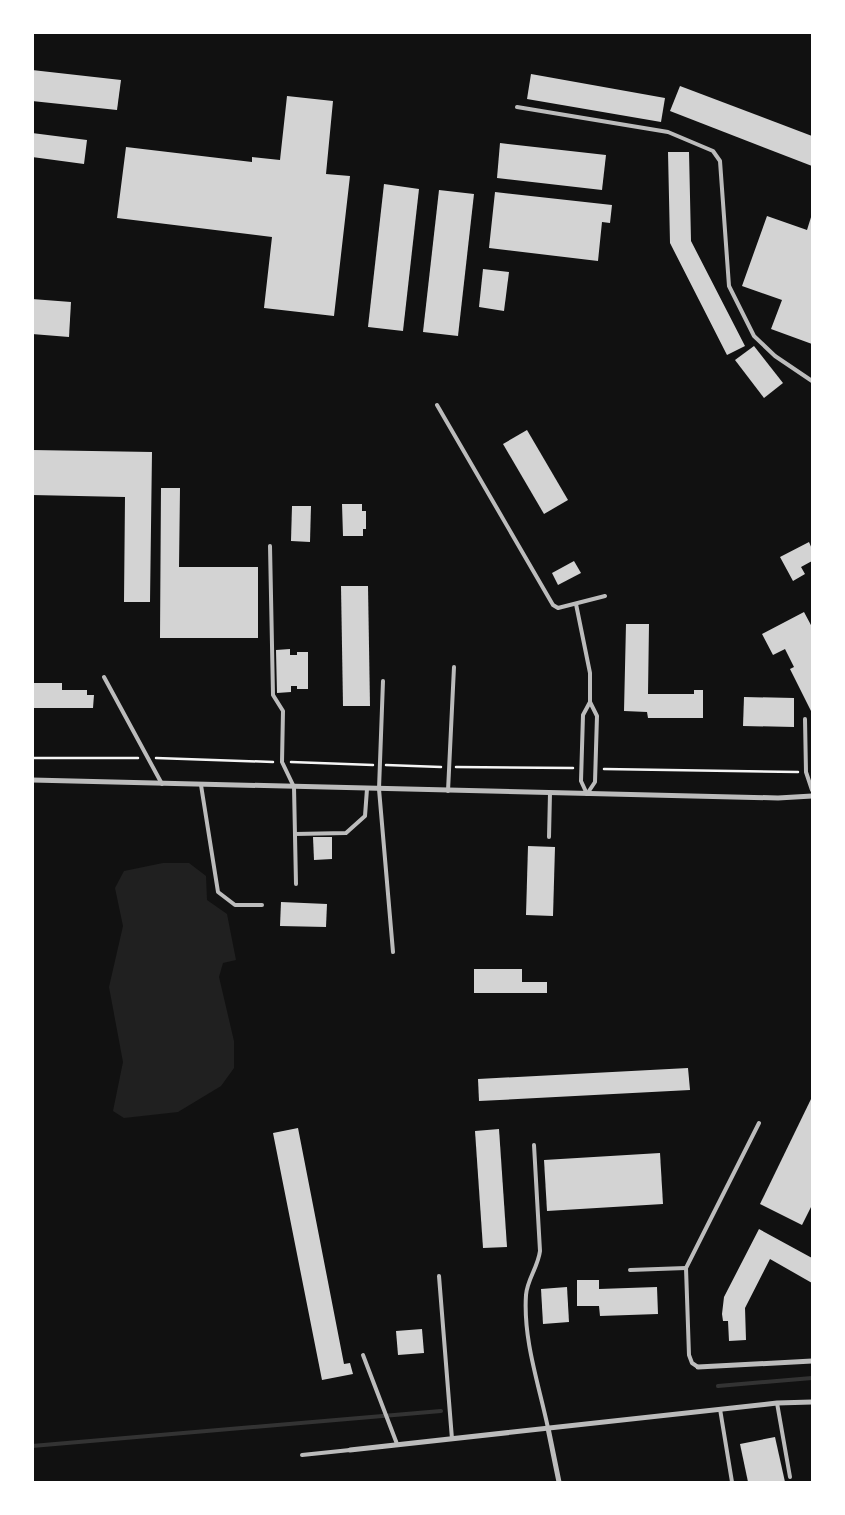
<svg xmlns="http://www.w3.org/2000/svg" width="845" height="1515" viewBox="0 0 845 1515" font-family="Helvetica,sans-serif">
  <rect width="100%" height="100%" fill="#111"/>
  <path fill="#202020" d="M163 863H189L206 876 207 900 227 914 236 960 223 963 219 977 234 1041V1068L221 1086 178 1112 124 1118 113 1111 123 1062 109 987 123 926 115 888 124 871Z"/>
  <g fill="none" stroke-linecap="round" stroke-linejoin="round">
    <g stroke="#333" stroke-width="4">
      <path d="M718 1386 812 1378"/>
      <path d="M32 1446 441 1411"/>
    </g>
  </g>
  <g fill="#d3d3d3">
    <path d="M32 70 121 80 117 110 32 101Z"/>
    <path d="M531 74 665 98 661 122 527 99Z"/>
    <path d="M680 86 812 136V166L670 111Z"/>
    <path d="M287 96 333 101 326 174 350 176 334 316 264 308 272 237 117 218 126 147 252 162V157L280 160Z"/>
    <path d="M32 133 87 140 84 164 32 157Z"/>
    <path d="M500 143 606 155 602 190 497 178Z"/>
    <path d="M668 152H689L691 241 745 346 727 355 670 243Z"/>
    <path d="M384 184 419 189 403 331 368 327Z"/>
    <path d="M439 190 474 194 458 336 423 332Z"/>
    <path d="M495 192 612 205 610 223 602 222 598 261 489 248Z"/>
    <path d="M812 214V344L771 329 782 300 742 286 767 216 807 230Z"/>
    <path d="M483 269 509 272 504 311 479 307Z"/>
    <path d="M32 299 71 302 69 337 32 334Z"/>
    <path d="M754 346 783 383 764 398 735 360Z"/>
    <path d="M527 430 568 500 544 514 503 444Z"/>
    <path d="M32 450 152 452 150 602H124L125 497 32 495Z"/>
    <path d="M161 488H180L179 567H258V638H160Z"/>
    <path d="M342 504H362V511H366V529H363V536H343Z"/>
    <path d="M292 506H311L310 542 291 541Z"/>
    <path d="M809 542 812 549V561L801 567 805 574 793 581 780 557Z"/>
    <path d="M574 561 581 573 558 585 552 573Z"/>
    <path d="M341 586H368L370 706H343Z"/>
    <path d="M804 612 812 627V713L790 669 794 667 785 649 773 655 762 634Z"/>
    <path d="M626 624H649L648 694H694V690H703V718H648L647 712 624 711Z"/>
    <path d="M290 649V655H297V652H308V689H297V686H291V692L277 693 276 650Z"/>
    <path d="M32 683H62V690H87V695H94L93 708H32Z"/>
    <path d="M744 697 794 698V727L743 726Z"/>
    <path d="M313 837H332V859L314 860Z"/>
    <path d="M528 846 555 847 553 916 526 915Z"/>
    <path d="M281 902 327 904 326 927 280 926Z"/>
    <path d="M474 969H522V982H547V993H474Z"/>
    <path d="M688 1068 690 1090 479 1101 478 1079Z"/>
    <path d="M812 1097V1205L802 1225 760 1204Z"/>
    <path d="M298 1128 344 1364 350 1363 353 1374 322 1380 273 1133Z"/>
    <path d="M499 1129 507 1247 483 1248 475 1131Z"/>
    <path d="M660 1153 663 1204 547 1211 544 1160Z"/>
    <path d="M759 1229 812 1258V1283L770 1259 745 1308 746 1340 729 1341 728 1321H723L722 1314 724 1297Z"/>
    <path d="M577 1280H599V1289L657 1287 658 1314 600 1316 599 1306H577Z"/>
    <path d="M567 1287 569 1322 543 1324 541 1289Z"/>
    <path d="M422 1329 424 1353 398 1355 396 1331Z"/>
    <path d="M775 1437 785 1482H748L740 1444Z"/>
  </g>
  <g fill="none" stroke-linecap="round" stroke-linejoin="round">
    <g stroke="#f5f5f5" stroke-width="2.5">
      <path d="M32 758H138"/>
      <path d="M156 758 273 762"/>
      <path d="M291 762 373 765"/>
      <path d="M386 765 441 767"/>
      <path d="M456 767 573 768"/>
      <path d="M604 769 798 772"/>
    </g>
    <g stroke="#bcbcbc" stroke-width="4">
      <path d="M517 107 668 132 713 151 720 161 729 286 754 336 775 356 812 381"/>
      <path d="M437 405 553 605 558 608 605 596"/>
      <path d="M270 546 273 695 283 711 282 762 294 787 296 884"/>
      <path d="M576 604 590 673V702L597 716 595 782 587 794"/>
      <path d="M104 677 162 784"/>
      <path d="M383 681 379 789 393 952"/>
      <path d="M805 719 806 772 812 790"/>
      <path d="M201 785 218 892 235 905H262"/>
      <path d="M448 791 454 667"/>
      <path d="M587 794 581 781 583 715 590 702"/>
      <path d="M295 834 346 833 365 816 367 789"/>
      <path d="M549 837 550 793"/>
      <path d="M534 1145 540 1251C538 1267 527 1280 526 1295 523 1340 539 1385 548 1428"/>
      <path d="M630 1270 686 1268"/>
      <path d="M439 1276 452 1439"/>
      <path d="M363 1355 397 1444"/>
      <path d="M698 1367 692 1363 689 1355 686 1268 759 1123"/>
      <path d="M777 1403 790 1477"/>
      <path d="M720 1409 732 1482"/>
      <path d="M302 1455 350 1450"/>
    </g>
    <g stroke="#bcbcbc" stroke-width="5">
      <path d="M32 780 778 798 812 796"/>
      <path d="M698 1367 812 1361"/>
      <path d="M548 1428 559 1482"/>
      <path d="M350 1450 777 1403 812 1402"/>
    </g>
  </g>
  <rect width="845" height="1515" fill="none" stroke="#ffffff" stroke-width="68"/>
</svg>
